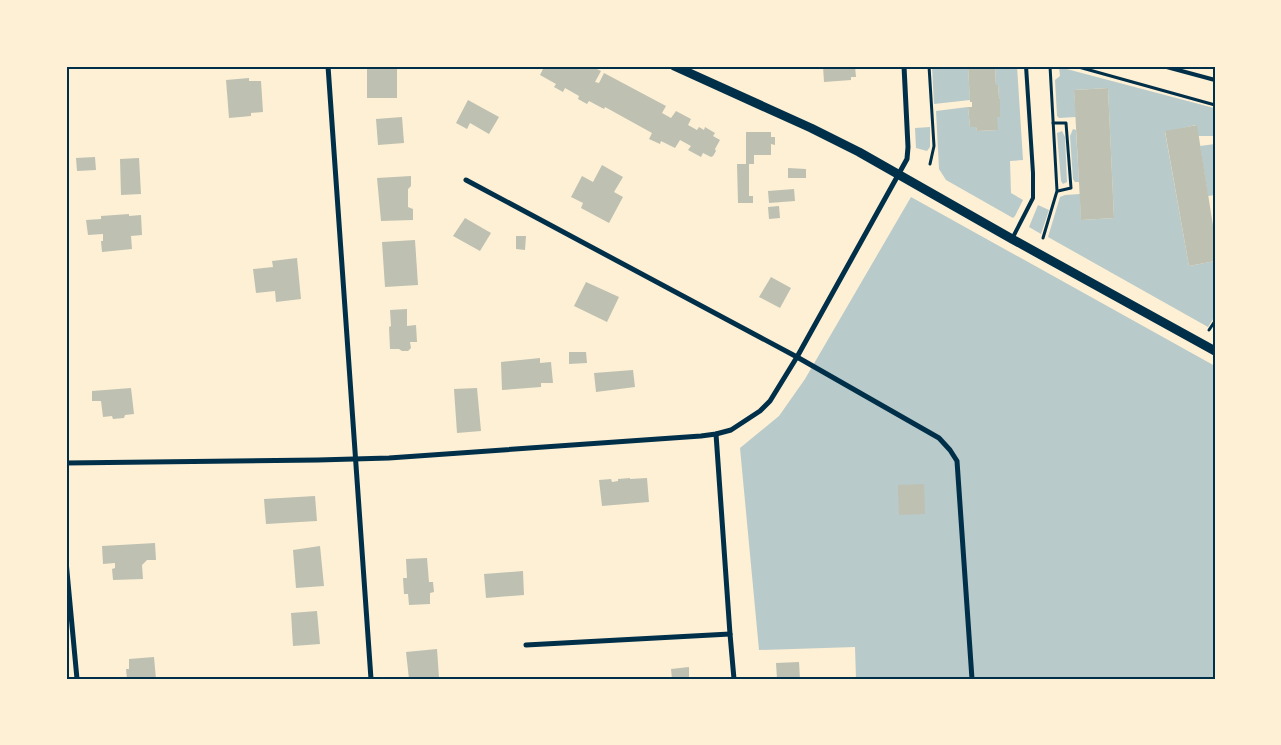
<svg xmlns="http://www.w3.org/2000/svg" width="1281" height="745" viewBox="0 0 1281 745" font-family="Quicksand,sans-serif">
  <rect width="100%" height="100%" fill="#fdf0d5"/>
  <g fill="#b9caca">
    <path d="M932 66H968L970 100 934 104Z"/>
    <path d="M995 66H1017L1023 160 1010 161 1011 193 1023 200 1015 216 1013 218 946 180 939 169 936 111 968 107 970 127H976L977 131 997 130V117H1000V99L999 97 998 85H996Z"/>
    <path d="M1059 67 1214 108 1215 136H1198L1196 125 1165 132 1189 266 1215 261V316L1208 327 1048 237 1060 197 1065 195 1080 194 1081 220 1114 218 1108 88 1074 90 1076 117 1059 118 1057 116 1055 80 1060 76Z"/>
    <path d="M930 127V147L927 151 916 148 915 128Z"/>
    <path d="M1073 129 1076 130 1079 182H1075L1073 179 1070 136Z"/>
    <path d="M1062 131 1065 137 1067 182 1063 184 1061 181 1057 133Z"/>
    <path d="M1215 144V195L1208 196 1200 146Z"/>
    <path d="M911 197 1215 366V679H856L855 647 759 650 740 448 779 416 805 379Z"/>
    <path d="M1038 205 1049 210 1041 234 1029 227Z"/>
  </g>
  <g fill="#bec0b2">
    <path d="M533 66H591L601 71 595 82 599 83 604 73 666 106 662 113 671 118 676 111 691 119 688 125 697 130 699 127 704 130 705 127 715 133 713 136 720 140 715 149 716 151 713 156 711 157 703 153 701 157 688 150 691 146 680 140 675 148 661 141 660 144 649 139 652 133 605 107 604 109 589 101 587 104 578 99 579 96 565 88 563 92 554 87 556 84 540 75 543 69 539 67 538 69Z"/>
    <path d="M823 66H855L856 77H851V80L824 82Z"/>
    <path d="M968 66H995L996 85H998L999 97 1000 99V117H997L998 130 977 131 976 127H970L968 107H972V102H970Z"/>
    <rect x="367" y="69" width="30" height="29"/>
    <path d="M249 78V81H261L263 112 251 113V116L229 118 226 80Z"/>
    <path d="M1108 88 1114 218 1081 220 1074 90Z"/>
    <path d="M468 100 499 117 489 134 470 123 467 129 456 123Z"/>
    <path d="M402 117 404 143 378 145 376 119Z"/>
    <path d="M1197 125 1215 238V261L1189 266 1165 131Z"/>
    <path d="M746 132H771V137H775V145L771 144V155H754V164H749V196H753V203H738L737 164H746Z"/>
    <path d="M95 157 96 170 77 171 76 158Z"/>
    <path d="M139 158 141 194 121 195 120 159Z"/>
    <path d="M602 165 623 177 614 192 623 197 609 223 581 208 583 203 571 197 582 176 593 182Z"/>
    <path d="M788 168 806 169V178H788Z"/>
    <path d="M411 176V186L408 189V207L413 209V220L381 221 377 178Z"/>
    <path d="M794 189 795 201 769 203 768 191Z"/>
    <path d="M779 206 780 218 769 219 768 207Z"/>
    <path d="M129 214V216L141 215 142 235 131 236 132 249 102 252 101 241H103V234L88 235 86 220 101 219V216Z"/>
    <path d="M465 218 491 233 480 251 453 236Z"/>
    <path d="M516 236H526L525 250 516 249Z"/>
    <path d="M415 240 418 285 385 287 382 242Z"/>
    <path d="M297 258 301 299 276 302 275 291 256 293 253 269 273 267 272 261Z"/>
    <path d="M771 277 791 288 780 308 759 297Z"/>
    <path d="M586 282 619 297 607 322 574 306Z"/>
    <path d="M407 309V326L416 325 417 342H410L411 348 408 351H402L399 349H390L389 327 391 326 390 310Z"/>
    <path d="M569 352H586L587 363 569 364Z"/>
    <path d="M540 358V363L551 362 553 383H541V387L502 390 501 362Z"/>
    <path d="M633 370 635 387 596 392 594 373Z"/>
    <path d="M131 388 134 414 125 415 124 418 113 419 112 416 103 417 101 401H92V391Z"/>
    <path d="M477 388 481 431 457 433 454 389Z"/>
    <path d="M630 478V479L647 478 649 502 602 506 599 480 611 479 612 482 618 481V479Z"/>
    <path d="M924 484 925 514 899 515 898 485Z"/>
    <path d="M315 496 317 521 266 524 264 499Z"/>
    <path d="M155 543 156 560H147L142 565 143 579 113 580 112 569 115 568V563L103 564 102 546Z"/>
    <path d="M320 546 324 586 296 588 293 550Z"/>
    <path d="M427 558 429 582H433L434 592 430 593V604L409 605 408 594H404L403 578H407L406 559Z"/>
    <path d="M523 571 524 595 486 598 484 574Z"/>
    <path d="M317 611 320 644 293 646 291 613Z"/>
    <path d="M437 649 439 678 409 679 406 652Z"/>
    <path d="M154 657 156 679H127L126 669H129V659Z"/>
    <path d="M799 662 800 679H777L776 663Z"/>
    <path d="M689 667V679H672L671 669Z"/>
  </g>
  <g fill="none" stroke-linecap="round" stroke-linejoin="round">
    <g stroke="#003049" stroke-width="3">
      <path d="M929 66 934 146 930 164"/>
      <path d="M1075 66 1215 105"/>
      <path d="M1053 123H1066L1071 188 1058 191"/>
      <path d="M1043 238 1057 191 1050 66"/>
      <path d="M1209 330 1215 321"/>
    </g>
    <g stroke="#003049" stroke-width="4">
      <path d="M1163 66 1215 80"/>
      <path d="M1012 239 1033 198V173L1026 66"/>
    </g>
    <g stroke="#003049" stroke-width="5">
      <path d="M328 66 371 679"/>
      <path d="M466 180 797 357 939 438 950 450 957 461 972 679"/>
      <path d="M716 434 730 634 734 679"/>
      <path d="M66 463 318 460 389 458 701 436 716 434 731 430 760 411 770 401 797 357 907 159 908 147 904 66"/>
      <path d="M66 561 77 679"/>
      <path d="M526 645 730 634"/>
    </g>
    <path stroke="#003049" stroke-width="9" d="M674 66 811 128 859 152 1012 239 1215 351"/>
  </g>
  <rect width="1281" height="745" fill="none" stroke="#fdf0d5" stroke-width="135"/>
  <rect x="68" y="68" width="1146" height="610" fill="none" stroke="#003049" stroke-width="2"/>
</svg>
